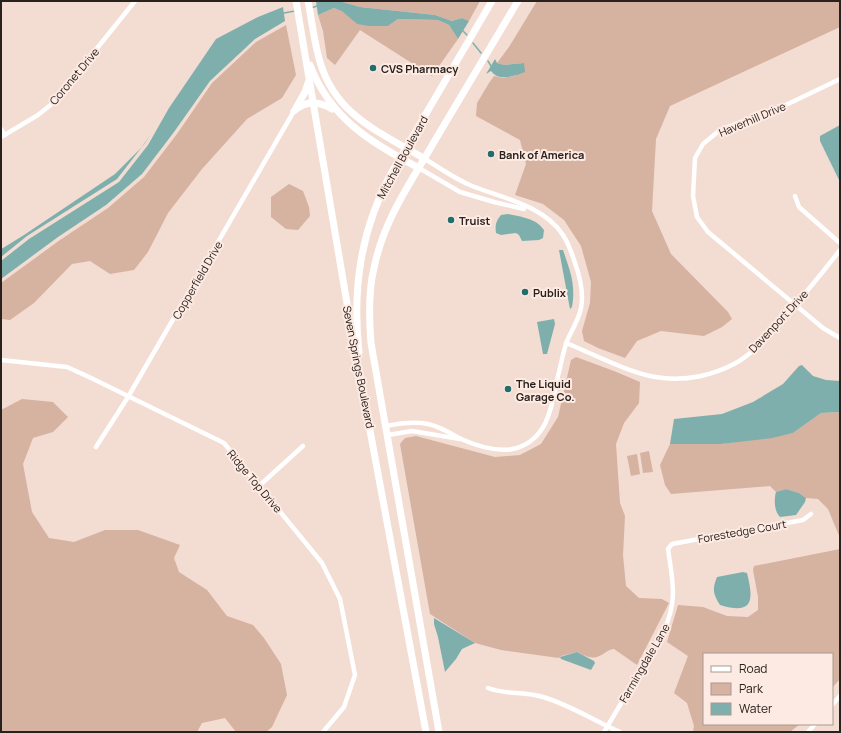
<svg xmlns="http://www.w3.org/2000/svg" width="841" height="733" viewBox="0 0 841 733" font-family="Manrope,sans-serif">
  <rect width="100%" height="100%" fill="#f3dcd2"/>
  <g fill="#d6b2a1">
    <path d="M339 1H480L469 21 462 18 452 21 435 15 360 7Z"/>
    <path d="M537 1H840V27L670 106 656 139 652 211 671 254 728 312 732 319 722 327 704 336 661 331 637 341 625 358 598 348 584 341 582 331 590 303 591 282 581 246 564 220 543 204 515 195 526 164 520 140 476 116 477 103 489 83 494 76 503 78 515 76 524 63 504 65 497 63 509 47Z"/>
    <path d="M334 8 342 10 357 24 388 26 398 19 438 20 449 25 458 39 432 76 360 30 335 65 327 58 323 31 318 15Z"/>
    <path d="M286 25 296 75 282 98 247 119 202 169 168 213 148 252 134 270 110 274 90 261 72 264 34 303 10 320 1 319V283L60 240 108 208 144 177 177 134 212 83 256 42Z"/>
    <path d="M289 184 303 191 309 207 310 216 298 230 286 229 271 217V197Z"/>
    <path d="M576 357 614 371 640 382 639 403 624 423 616 444 620 503 625 516 623 555 626 586 639 598 662 599 669 603 637 665 614 649C606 650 605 654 599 656 591 660 584 655 577 652L561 656 559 658 501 650 475 643 430 614 400 444 405 438 416 436 495 457 520 455 541 444 558 417 571 360Z"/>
    <path d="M22 399 53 402 68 417 53 432 33 438 23 464 32 512 49 538 74 542 105 530H138L180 545 174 558 179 572 207 590 227 616 253 625 264 638 281 664 287 695 272 727 266 732H236L225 718 202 723 197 732H1V410Z"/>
    <path d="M840 412V538L828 509 818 499 806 498 799 493 786 489 776 492 770 486 671 494 665 485 660 465 670 444H721L793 433 821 413Z"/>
    <path d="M649 451 653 472 643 473 640 453Z"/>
    <path d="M637 454 640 474 631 476 627 456Z"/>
    <path d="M840 549V679L832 688V654H704V724H800L790 732H693L694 726 687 703 674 693 688 656 667 642 678 605 703 607 727 616 748 617 758 610V597L753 570 754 566Z"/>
  </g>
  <g fill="#7eafad">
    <path d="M316 1H339L360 7 435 15 452 21 462 18 469 21 458 39 449 25 438 20 398 19 388 26H369L357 24 342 11 334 8 318 15Z"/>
    <path d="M283 7 285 21 255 39 210 81 174 132 142 174 106 205 58 237 1 279V261L29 239 119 182 148 145 169 108 216 39 258 17Z"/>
    <path d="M495 59 497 63 504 65 524 63 525 72C514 76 499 82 491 71L486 74Z"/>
    <path d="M840 125V182L820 141V136Z"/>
    <path d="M151 134 145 143 117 179 27 236 1 257V249L3 248 24 235 115 174 141 148Z"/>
    <path d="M508 214C521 217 536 218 544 230L543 238 539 240 522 241 519 235 516 233 501 235 496 233C495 225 496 221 501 215Z"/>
    <path d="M559 250H563C570 271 576 284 572 307L570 309Z"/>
    <path d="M554 319 555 324 547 354H543L537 322Z"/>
    <path d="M802 365 813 376 826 380 840 381V412L821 413 793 433 772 438 721 444H670L674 419 722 414 753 402 783 384 799 366Z"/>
    <path d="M786 489 799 493 806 498 805 502 796 515 780 517C774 511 774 499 776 492Z"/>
    <path d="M743 572 747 573C754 601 753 615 720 605 713 594 712 589 717 577Z"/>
    <path d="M434 618 475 643 462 649 456 659 445 672 438 637 434 624Z"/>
    <path d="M577 652 594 661 595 663 591 670 561 659 560 657Z"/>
  </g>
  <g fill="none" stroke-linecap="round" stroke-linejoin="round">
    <g stroke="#7eafad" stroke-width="1.5">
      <path d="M311 8 317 6"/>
      <path d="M284 13 295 11"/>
      <path d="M463 31 467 35"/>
      <path d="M473 43 481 53"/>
      <path d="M488 61 491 66"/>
    </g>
    <g stroke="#fff" stroke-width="4.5">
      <path d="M840 79 788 104 720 130 703 144 695 158 693 196 697 217 708 232 823 328 840 338"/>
      <path d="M1 129 5 135"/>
      <path d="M1 137 38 115 53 103 135 1"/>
      <path d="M419 168 460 192 494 202 524 209"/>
      <path d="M795 196 799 207 840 243"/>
      <path d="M566 343C594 354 634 376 663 378 687 381 713 375 734 364 751 355 763 341 775 327 798 303 819 277 840 250"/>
      <path d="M1 360 67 367 89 377 224 443 322 563 340 599 355 675 344 707 323 732"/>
      <path d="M386 426C400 423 414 421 428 424 441 427 450 433 461 439 477 446 500 453 517 448 549 438 552 404 558 376 561 365 563 352 567 341 572 330 579 319 581 308 584 293 580 277 575 263 572 254 569 244 563 235 544 206 503 198 472 186 455 179 440 168 425 159"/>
      <path d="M388 435 412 431 460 439"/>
      <path d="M96 447 128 397 294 111"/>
      <path d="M259 486 303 446"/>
      <path d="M488 688C506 695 525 691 543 697 570 705 595 721 620 732"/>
      <path d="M832 705 840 696"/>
      <path d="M604 732 663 633C678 600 673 584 668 549L672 544 803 520 811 514"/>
      <path d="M808 732 815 724"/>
    </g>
    <g stroke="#fff" stroke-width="7">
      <path d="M296 1 353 339 426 732"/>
      <path d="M308 1C312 21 314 42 320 62 336 116 380 132 425 159"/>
      <path d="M310 65C330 118 371 143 419 168"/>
      <path d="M296 108 305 92 308 83"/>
      <path d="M294 111C306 100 319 101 332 109"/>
      <path d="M359 352C352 287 361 228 393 170L492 1"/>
      <path d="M439 732 371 343C369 318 368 292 374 268 384 219 410 184 434 142 462 95 490 48 518 1"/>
    </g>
  </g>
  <g fill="#216d6a" stroke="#fdeae2" stroke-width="1.5">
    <circle cx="373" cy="68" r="4"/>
    <circle cx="491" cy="154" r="4"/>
    <circle cx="451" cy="220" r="4"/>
    <circle cx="525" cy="292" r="4"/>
    <circle cx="508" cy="389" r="4"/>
  </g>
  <g text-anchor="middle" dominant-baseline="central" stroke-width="4" stroke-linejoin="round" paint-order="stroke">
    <g font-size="11" font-weight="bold" fill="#29211d" stroke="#fdeae2" text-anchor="start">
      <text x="381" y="68">CVS Pharmacy</text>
      <text x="499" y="154">Bank of America</text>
      <text x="459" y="220">Truist</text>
      <text x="533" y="292">Publix</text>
      <text x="516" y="383">The Liquid<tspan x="516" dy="13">Garage Co.</tspan></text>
    </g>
    <g font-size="11" fill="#29211d" stroke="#fdeae2">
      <text transform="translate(74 76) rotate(-50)">Coronet Drive</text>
      <text transform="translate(752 119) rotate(-23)">Haverhill Drive</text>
      <text transform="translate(402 157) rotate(-61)">Mitchell Boulevard</text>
      <text transform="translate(197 280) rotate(-60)">Copperfield Drive</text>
      <text transform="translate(778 321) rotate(-47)">Davenport Drive</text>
      <text transform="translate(359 367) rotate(79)">Seven Springs Boulevard</text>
      <text transform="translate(255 481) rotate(50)">Ridge Top Drive</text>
      <text transform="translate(742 531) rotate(-10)">Forestedge Court</text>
      <text transform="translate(644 663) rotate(-60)">Farmingdale Lane</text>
    </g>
  </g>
  <rect width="841" height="733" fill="none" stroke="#29211d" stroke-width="4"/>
  <rect x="703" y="653" width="130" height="72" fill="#fdeae2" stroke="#a89a93"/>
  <rect x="711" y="666" width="20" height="6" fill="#ffffff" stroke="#a89a93"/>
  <text x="739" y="673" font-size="12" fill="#29211d">Road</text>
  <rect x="711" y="683" width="20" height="12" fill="#d6b2a1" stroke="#a89a93"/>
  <text x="739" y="693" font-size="12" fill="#29211d">Park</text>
  <rect x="711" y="703" width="20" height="12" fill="#7eafad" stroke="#a89a93"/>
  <text x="739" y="713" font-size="12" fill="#29211d">Water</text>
</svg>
